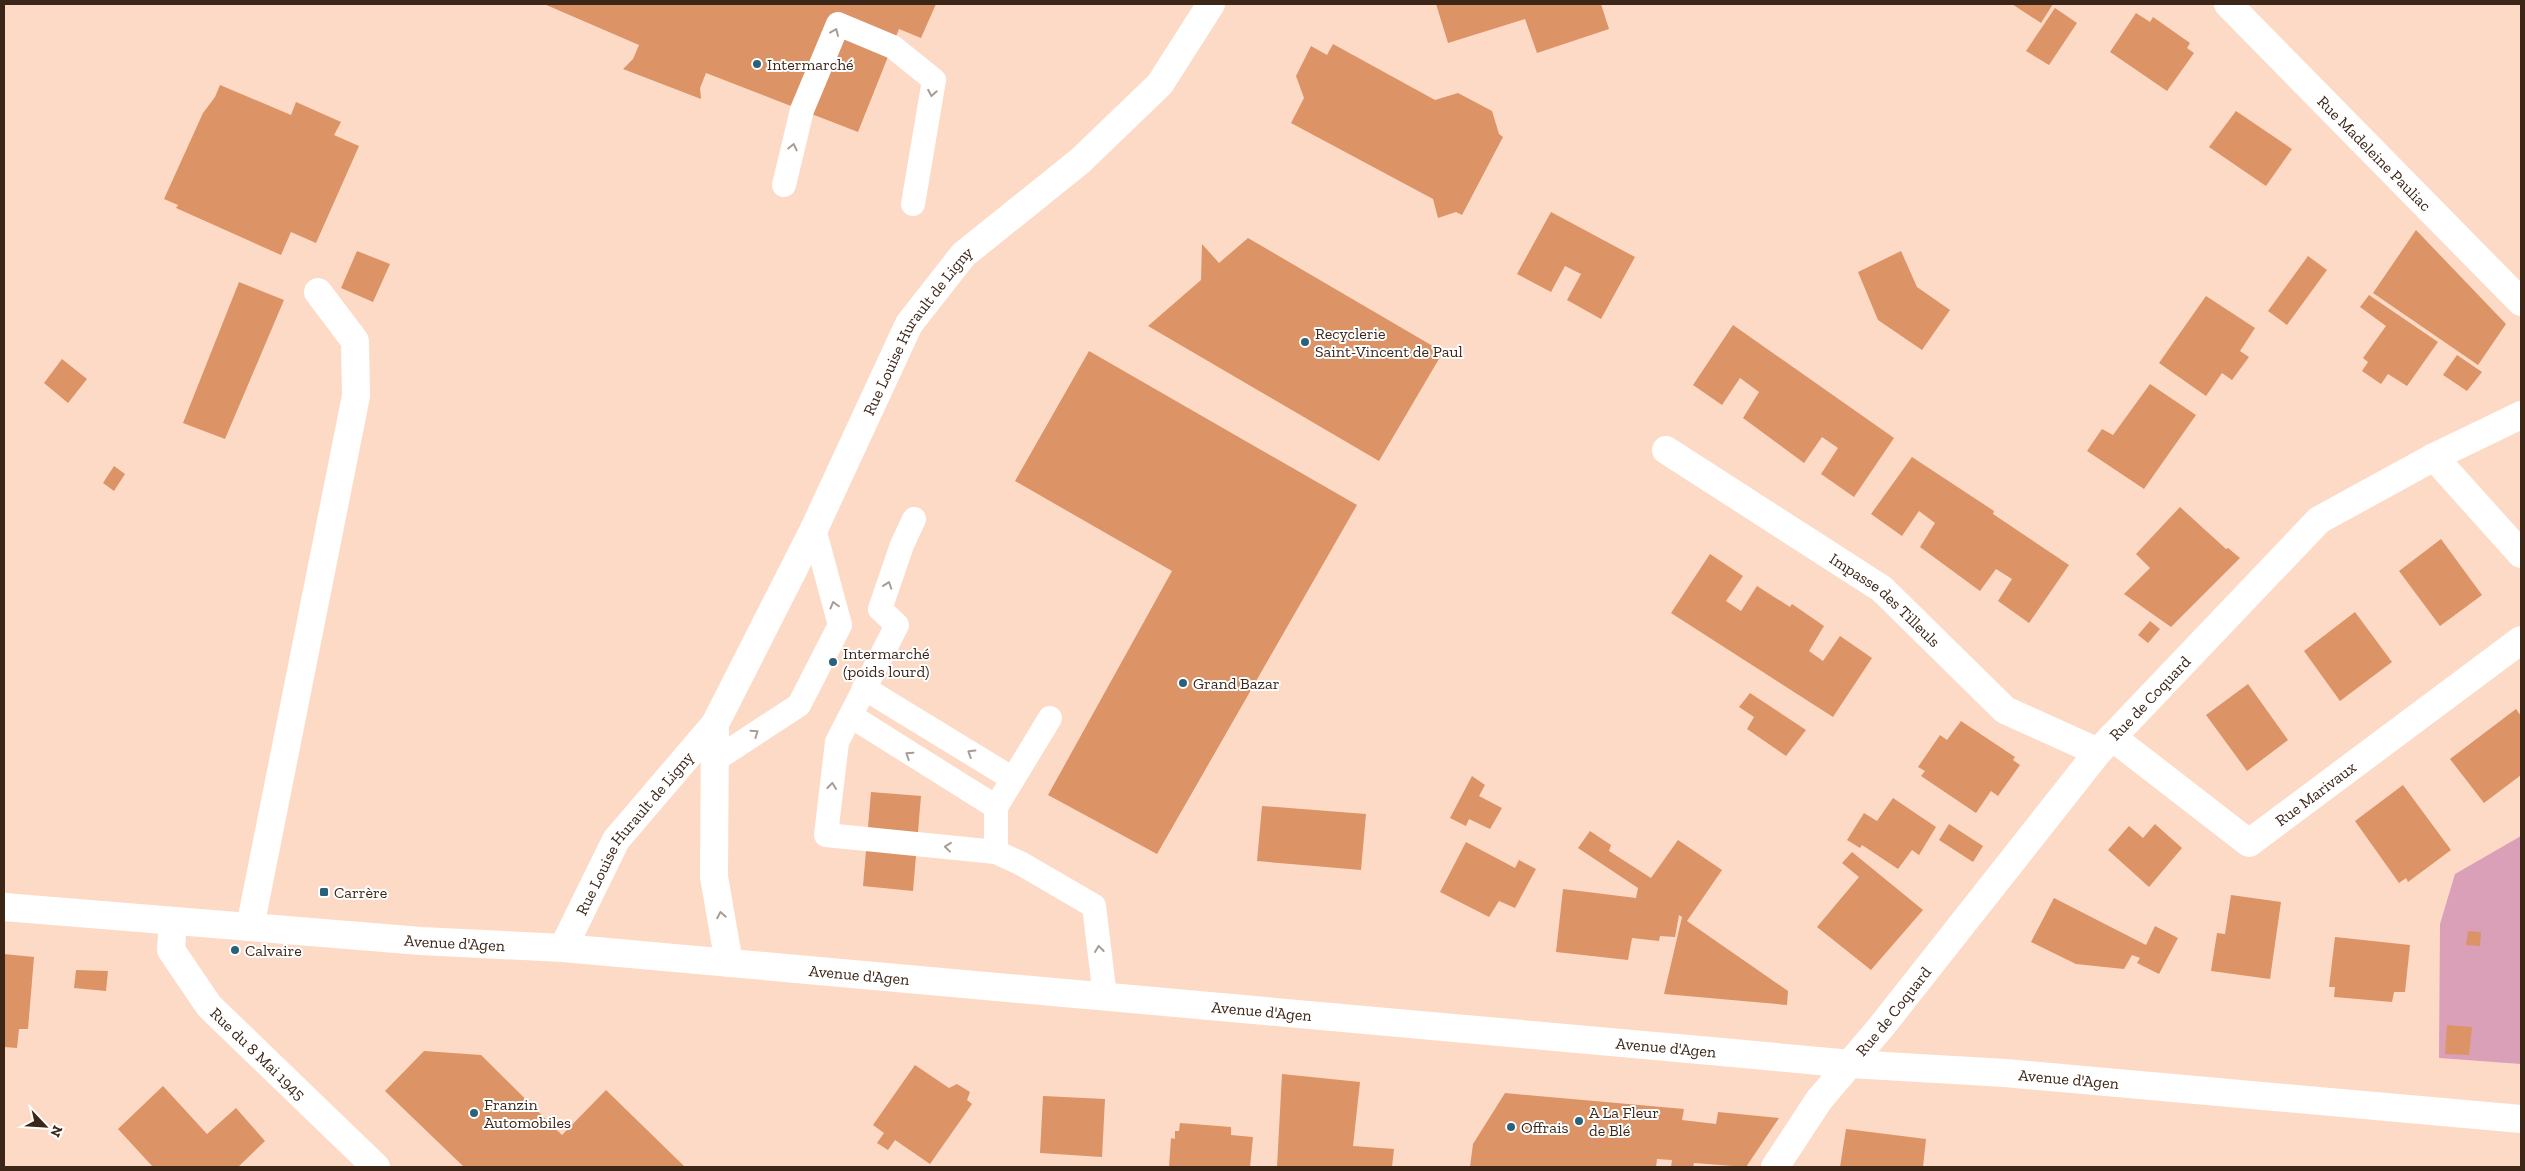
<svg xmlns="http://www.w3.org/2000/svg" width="2525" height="1171" viewBox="0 0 2525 1171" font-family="'Zilla Slab',serif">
  <rect width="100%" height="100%" fill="#fddac6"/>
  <path fill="#d9a0b8" d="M2521 836V1064L2439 1058 2440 924 2455 874Z"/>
  <g fill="#dc9366">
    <path d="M544 4H936L921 38 899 29 858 132 706 73 700 88 701 99 623 69 633 59 639 45Z"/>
    <path d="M1436 4H1601L1609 29 1537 53 1525 19 1448 43Z"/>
    <path d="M2012 4H2053L2041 23Z"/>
    <path d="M2055 8 2077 23 2049 65 2026 51Z"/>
    <path d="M2136 13 2150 22 2153 17 2190 43 2187 48 2194 53 2167 91 2110 52Z"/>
    <path d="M1333 44 1435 100 1458 93 1492 111 1499 134 1503 137 1462 215 1456 212 1438 218 1433 199 1291 123 1304 98 1296 76 1311 46 1327 55Z"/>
    <path d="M220 85 291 115 296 102 341 122 334 135 359 146 316 243 291 232 281 255 176 208 178 205 164 199 203 113 215 97Z"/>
    <path d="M2236 111 2292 149 2266 186 2209 147Z"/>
    <path d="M1551 212 1635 257 1601 319 1567 300 1581 274 1565 266 1551 292 1517 274Z"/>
    <path d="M2416 230 2506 324 2478 365 2373 293Z"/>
    <path d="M1248 238 1443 352 1379 461 1148 326 1201 280 1202 244 1219 263Z"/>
    <path d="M357 251 390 264 373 302 341 288Z"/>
    <path d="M1901 251 1917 287 1950 310 1922 350 1878 320 1858 272Z"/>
    <path d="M2308 256 2327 270 2287 325 2268 311Z"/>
    <path d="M239 282 284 300 225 439 183 423Z"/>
    <path d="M2369 295 2438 342 2407 386 2388 374 2381 384 2362 371 2368 362 2363 358 2386 326 2360 307Z"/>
    <path d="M2206 296 2255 328 2240 351 2249 357 2232 380 2222 373 2206 396 2159 363Z"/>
    <path d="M1733 325 1894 438 1854 497 1821 474 1838 448 1822 437 1804 463 1743 418 1759 392 1740 378 1722 405 1693 385Z"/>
    <path d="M1089 351 1357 505 1157 854 1048 795 1172 571 1015 481Z"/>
    <path d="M2457 355 2482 372 2467 391 2443 375Z"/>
    <path d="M62 359 87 379 68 403 44 383Z"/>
    <path d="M2150 384 2196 415 2144 489 2087 451 2102 429 2113 435Z"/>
    <path d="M1912 457 1994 511 1993 514 2069 565 2029 623 1998 601 2012 579 1996 569 1980 591 1920 547 1935 523 1919 511 1902 536 1871 514Z"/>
    <path d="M114 466 125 474 114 491 103 483Z"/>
    <path d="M2180 507 2226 549 2228 548 2240 558 2171 627 2124 594 2150 568 2136 554Z"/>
    <path d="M2441 539 2482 595 2440 626 2399 571Z"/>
    <path d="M1710 554 1743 576 1726 601 1741 611 1757 586 1790 607 1792 604 1824 626 1809 651 1823 661 1840 636 1872 658 1833 717 1671 613Z"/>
    <path d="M2355 612 2392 662 2340 701 2304 651Z"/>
    <path d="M2150 621 2160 629 2148 643 2138 635Z"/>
    <path d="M2248 684 2288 740 2247 771 2206 715Z"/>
    <path d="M1750 693 1806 730 1786 756 1747 729 1754 717 1739 707Z"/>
    <path d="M2516 709 2521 716V775L2484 803 2450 759Z"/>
    <path d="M1961 721 2015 757 2013 760 2020 765 1998 796 1991 791 1976 813 1921 776 1925 771 1918 767 1940 735 1947 740Z"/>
    <path d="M1472 776 1485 785 1479 796 1502 808 1490 829 1469 819 1466 826 1450 818Z"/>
    <path d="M2403 785 2451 850 2408 882 2406 878 2399 883 2355 821Z"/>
    <path d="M871 792 921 796 913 891 863 886Z"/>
    <path d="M1893 798 1936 827 1919 855 1912 850 1898 869 1862 845 1860 848 1847 840 1864 813 1877 821Z"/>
    <path d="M1262 806 1366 814 1361 870 1257 861Z"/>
    <path d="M1949 824 1983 846 1973 862 1939 840Z"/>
    <path d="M2155 824 2182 848 2149 887 2108 850 2129 826 2143 838Z"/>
    <path d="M1590 831 1611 845 1609 851 1651 878 1678 840 1722 870 1687 921 1788 991 1787 1005 1664 994 1682 917 1679 915 1675 937 1660 936 1659 941 1632 938 1628 960 1556 952 1563 889 1636 898 1638 888 1578 848Z"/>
    <path d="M1466 842 1515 868 1519 860 1536 869 1515 908 1499 901 1489 917 1440 892Z"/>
    <path d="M1852 852 1923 910 1871 970 1817 927 1859 877 1842 863Z"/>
    <path d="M2231 895 2281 902 2270 979 2211 971 2217 933 2225 934Z"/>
    <path d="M2054 898 2146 945 2155 926 2178 938 2159 974 2137 963 2140 958 2132 955 2124 969 2076 964 2031 942Z"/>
    <path d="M2468 931 2481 932 2480 946 2466 945Z"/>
    <path d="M2335 937 2410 945 2405 992H2394L2392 1002 2334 997 2335 987H2329Z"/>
    <path d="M4 954 34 957 28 1029H19L17 1048 4 1047Z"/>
    <path d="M76 970 108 971 106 991 74 988Z"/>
    <path d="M2447 1025 2472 1027 2469 1055 2445 1054Z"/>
    <path d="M424 1051 481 1055 562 1135 606 1090 685 1167H464L385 1091Z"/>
    <path d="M915 1065 949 1088 957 1084 970 1092 967 1100 972 1104 930 1164 895 1140 888 1150 877 1143 884 1133 873 1125Z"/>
    <path d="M1282 1074 1360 1082 1353 1146 1394 1149 1392 1167H1277Z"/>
    <path d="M163 1086 207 1134 236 1108 265 1141 238 1167H153L118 1129Z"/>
    <path d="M1505 1093 1684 1109 1682 1120 1716 1124 1718 1112 1779 1118 1746 1167 1694 1163 1693 1167H1671L1672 1160 1657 1159 1656 1167H1470L1473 1144Z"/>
    <path d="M1043 1096 1105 1099 1102 1157 1040 1153Z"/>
    <path d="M1180 1123 1231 1127V1135L1253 1137 1250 1167H1169L1171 1138 1175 1139V1131H1179Z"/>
    <path d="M1846 1129 1926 1139 1923 1167H1840Z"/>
  </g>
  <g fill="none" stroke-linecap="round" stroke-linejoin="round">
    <g stroke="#fff" stroke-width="24">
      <path d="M784 185 802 110 838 24 893 47 934 80 913 204"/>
      <path d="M914 519 902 545 880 609 897 625 837 742 826 835 996 852 1020 863 1094 906 1105 997"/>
      <path d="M864 688 1013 779"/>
      <path d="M851 716 996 807"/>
      <path d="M715 760 799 705 840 625 814 529"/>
      <path d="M996 852V807L1050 718"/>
    </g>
    <g stroke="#fff" stroke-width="28">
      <path id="s1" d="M2228 4 2521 302"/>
      <path id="s2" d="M1666 450 1882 589 2005 710 2098 752"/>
      <path d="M2434 457 2521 554"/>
      <path d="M715 724 714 877 729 963"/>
      <path id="s3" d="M2112 737 2249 843 2521 640"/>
      <path id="s4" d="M173 921 171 950 209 1006 376 1167"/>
      <path d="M250 927 356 396 355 341 318 292"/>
      <path id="s5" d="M563 948 616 840 715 724 814 529 909 324 963 255 1080 161 1160 84 1211 4"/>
      <path id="s6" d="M1775 1167 1819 1100 1881 1027 2098 752 2319 520 2434 457 2521 415"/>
    </g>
    <path stroke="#fff" stroke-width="28" id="s7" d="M4 907 421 941 563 948 1733 1053 1851 1064 2005 1073 2521 1119"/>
  </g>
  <defs><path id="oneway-chevron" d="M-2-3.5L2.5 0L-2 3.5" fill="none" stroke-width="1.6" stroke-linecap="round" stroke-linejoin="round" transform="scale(1.25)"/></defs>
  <g stroke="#a79d97">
    <use href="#oneway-chevron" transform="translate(835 32) rotate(-67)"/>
    <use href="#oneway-chevron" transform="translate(932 93) rotate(100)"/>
    <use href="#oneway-chevron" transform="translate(793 147) rotate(-77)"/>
    <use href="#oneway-chevron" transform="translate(888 585) rotate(-71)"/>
    <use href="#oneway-chevron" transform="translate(834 605) rotate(-105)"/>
    <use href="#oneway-chevron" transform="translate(755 733) rotate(-34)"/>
    <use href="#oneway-chevron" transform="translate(971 753) rotate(-148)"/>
    <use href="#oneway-chevron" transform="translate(909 755) rotate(-147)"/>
    <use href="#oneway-chevron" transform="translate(832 786) rotate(-83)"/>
    <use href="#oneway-chevron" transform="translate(948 847) rotate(-174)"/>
    <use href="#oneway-chevron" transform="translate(721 915) rotate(-100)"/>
    <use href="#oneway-chevron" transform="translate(1099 949) rotate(-97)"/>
  </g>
  <g fill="#2a617b" stroke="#fff" stroke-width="2">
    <circle cx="757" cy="64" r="5"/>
    <circle cx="1305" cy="342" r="5"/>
    <circle cx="833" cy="662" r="5"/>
    <circle cx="1183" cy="683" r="5"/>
    <rect x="319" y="887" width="10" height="10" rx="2.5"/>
    <circle cx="235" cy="950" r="5"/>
    <circle cx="474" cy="1113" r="5"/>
    <circle cx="1579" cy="1121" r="5"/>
    <circle cx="1511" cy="1127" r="5"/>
  </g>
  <g text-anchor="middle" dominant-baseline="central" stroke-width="4" stroke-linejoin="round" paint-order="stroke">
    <g font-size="16" fill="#3c2618" stroke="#fff" text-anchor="start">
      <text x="767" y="64">Intermarché</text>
      <text x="1315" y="333">Recyclerie<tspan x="1315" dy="18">Saint-Vincent de Paul</tspan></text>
      <text x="843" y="653">Intermarché<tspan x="843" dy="18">(poids lourd)</tspan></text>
      <text x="1193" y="683">Grand Bazar</text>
      <text x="334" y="892">Carrère</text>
      <text x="245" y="950">Calvaire</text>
      <text x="484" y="1104">Franzin<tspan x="484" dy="18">Automobiles</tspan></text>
      <text x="1589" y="1112">A La Fleur<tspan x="1589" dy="18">de Blé</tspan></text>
      <text x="1521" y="1127">Offrais</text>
    </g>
    <g font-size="16" fill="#3c2618" stroke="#fff">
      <text stroke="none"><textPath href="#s1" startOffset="209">Rue Madeleine Pauliac</textPath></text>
      <text stroke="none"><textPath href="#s5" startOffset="716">Rue Louise Hurault de Ligny</textPath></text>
      <text stroke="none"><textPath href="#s2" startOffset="266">Impasse des Tilleuls</textPath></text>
      <text stroke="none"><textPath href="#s6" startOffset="601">Rue de Coquard</textPath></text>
      <text stroke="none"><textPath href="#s3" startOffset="256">Rue Marivaux</textPath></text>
      <text stroke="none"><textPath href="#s5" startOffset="136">Rue Louise Hurault de Ligny</textPath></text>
      <text stroke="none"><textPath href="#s7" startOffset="452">Avenue d'Agen</textPath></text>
      <text stroke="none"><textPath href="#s7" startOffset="858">Avenue d'Agen</textPath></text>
      <text stroke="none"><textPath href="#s6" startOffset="196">Rue de Coquard</textPath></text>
      <text stroke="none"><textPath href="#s7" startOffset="1262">Avenue d'Agen</textPath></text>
      <text stroke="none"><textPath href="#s7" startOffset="1668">Avenue d'Agen</textPath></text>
      <text stroke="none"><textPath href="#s4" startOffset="165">Rue du 8 Mai 1945</textPath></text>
      <text stroke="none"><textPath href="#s7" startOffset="2072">Avenue d'Agen</textPath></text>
    </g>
  </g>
  <rect width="2525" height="1171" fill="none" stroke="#3c2618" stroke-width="10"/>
  <g transform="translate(45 1126) rotate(115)" stroke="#ffffff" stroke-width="4" paint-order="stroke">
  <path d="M0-4L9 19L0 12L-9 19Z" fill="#3c2618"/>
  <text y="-8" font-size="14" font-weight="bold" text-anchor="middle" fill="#3c2618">N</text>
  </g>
</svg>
